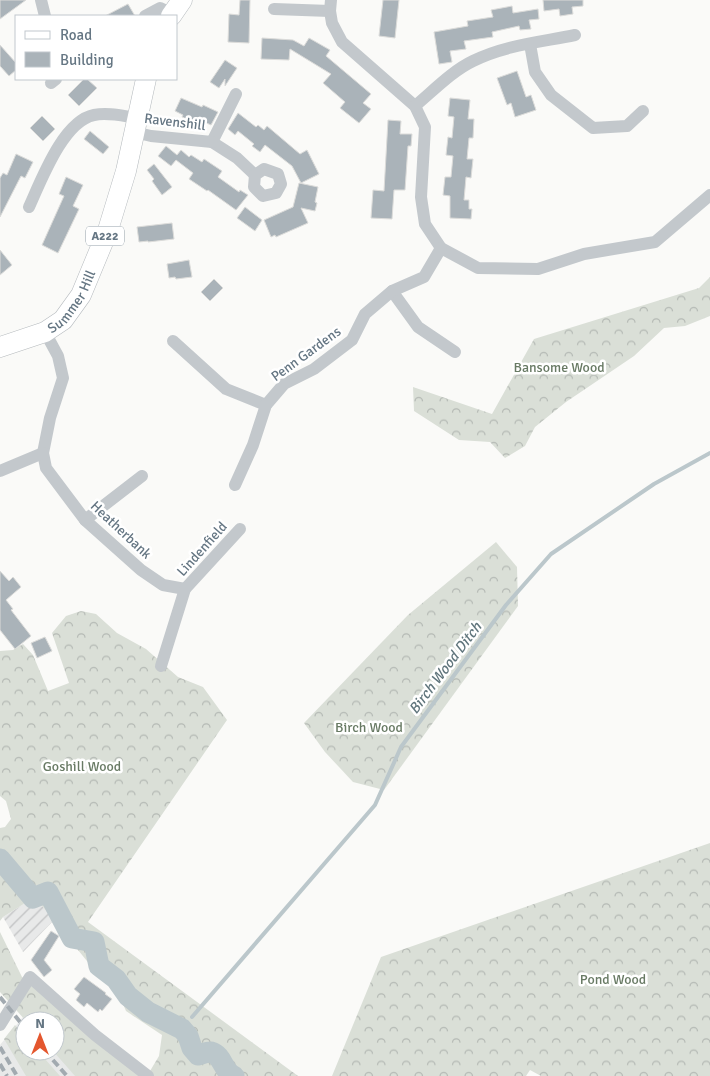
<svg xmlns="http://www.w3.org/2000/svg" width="710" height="1076" viewBox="0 0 710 1076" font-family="Signika,sans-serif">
  <defs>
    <pattern id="industrial-furrows" width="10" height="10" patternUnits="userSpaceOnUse" patternTransform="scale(1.25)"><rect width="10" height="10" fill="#e8e9e9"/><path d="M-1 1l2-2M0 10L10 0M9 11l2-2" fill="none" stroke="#c0c1c2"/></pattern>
    <pattern id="forest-crowns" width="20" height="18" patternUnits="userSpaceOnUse" patternTransform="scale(1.25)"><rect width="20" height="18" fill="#dadfd7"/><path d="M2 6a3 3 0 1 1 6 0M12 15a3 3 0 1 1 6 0" fill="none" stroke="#b4b9b4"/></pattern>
  </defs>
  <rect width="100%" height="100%" fill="#fafaf8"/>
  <path fill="#e8e9e9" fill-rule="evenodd" d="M36 1001 135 1076H0V1045ZM25 1021H55V1051H25Z"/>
  <path fill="url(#industrial-furrows)" d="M30 900 39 902 54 920 23 952 3 917Z"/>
  <g fill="url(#forest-crowns)">
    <path d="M710 277V316L685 326 664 328 634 356 566 402 535 427 525 446 505 458 490 442 459 440 414 411 413 387 492 414 534 339 699 288Z"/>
    <path d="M496 542 517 567 518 606 384 790 353 782 325 752 304 723 408 615Z"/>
    <path d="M81 611 96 614 117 633 146 649 178 677 203 687 227 720 88 922 298 1076H147L159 1056 162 1035 126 1011 117 990 91 966 39 902 30 900 3 917 0 921V828L5 827 11 819 6 801 0 796V651L13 650 23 644 33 655 48 691 69 683 52 633 66 616Z"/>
    <path d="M710 843V1076H541L530 1070 526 1076H332L381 957Z"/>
    <path d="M0 932 22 977 69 1018 143 1076H75L53 1051H55V1021H26L0 992Z"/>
    <path d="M15 1025 25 1036V1051H38L60 1076H26L4 1039Z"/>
  </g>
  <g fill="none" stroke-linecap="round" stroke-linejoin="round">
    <g stroke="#bbc7cb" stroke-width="4">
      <path d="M192 1017 375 805 401 747 506 605 551 554 654 484 710 453"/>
      <path d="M182 1029 184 1026"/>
    </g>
    <path stroke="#bbc7cb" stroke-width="21" d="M0 859 33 898 48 892 72 938 94 942 99 966 116 979 128 996 148 1012 182 1029 188 1036 192 1048 198 1055C202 1054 207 1052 211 1052 223 1055 223 1072 234 1076"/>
  </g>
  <g fill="#aab3b9" stroke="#dcdcda">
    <path d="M0 0H26L0 19Z"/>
    <path d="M240 0H250L249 43 228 42 229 14 239 15Z"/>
    <path d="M383 0H399L395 38 379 36Z"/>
    <path d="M543 0H583V6L572 7 573 14 560 16 559 9 544 11Z"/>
    <path d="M128 4 135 16H105Z"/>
    <path d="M512 6 513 13 538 9 539 19 529 20 531 29 520 30 519 26 492 32 493 37 464 41 466 49 450 51 452 62 439 64 434 32 468 26 467 21 493 17 491 10Z"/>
    <path d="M262 38 293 40 304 46 309 38 330 50 326 56 371 94 363 103 371 109 359 123 340 108 345 102 323 83 331 74 290 49 289 60 261 59Z"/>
    <path d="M0 45 16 63V70L9 76 0 66Z"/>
    <path d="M225 60 237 68 225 86V79L219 88 210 82Z"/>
    <path d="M517 71 526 97 531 95 536 110 515 117 511 103 507 105 497 78Z"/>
    <path d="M84 79H87L97 88 79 106 68 95Z"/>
    <path d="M181 98 202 107 203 105 218 112 211 125 202 121 200 125 182 117 183 115 175 111Z"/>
    <path d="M450 98 470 100 468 119H474L473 138H469L467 159H473L471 178 466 177 464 200H469V209H472L471 219 450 218V196L443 195 445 177H451L453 156 446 155 448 137 452 138 454 117 448 116Z"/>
    <path d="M238 113 256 127 258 125 264 130 267 126 300 154 307 150 319 174 301 183 292 166 265 145 260 152 252 146 254 144 238 131 235 135 228 129Z"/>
    <path d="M42 116 55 129 43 141 30 128Z"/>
    <path d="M388 120 401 121 400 134H412L411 146H408L405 190H394L392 219 371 218 373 190 384 191Z"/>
    <path d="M90 131 109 147 103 154 84 139Z"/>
    <path d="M166 146 177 155 181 150 189 157 191 155 202 162 204 159 222 171 218 177 239 192 240 190 248 195 236 210 208 190 207 191 189 179 193 173 176 160 171 166 158 156Z"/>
    <path d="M16 154 33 162 25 178 21 176 0 217V178L3 173 7 175Z"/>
    <path d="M154 164 172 187 162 195 152 181 154 179 147 170Z"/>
    <path d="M66 177 83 185 73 206 79 209 58 253 42 245 64 196 59 194Z"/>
    <path d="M299 183 318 187 315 202 317 203 315 211 301 208 308 223 276 237 275 235 271 237 264 220 293 207Z"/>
    <path d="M245 207 262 220 255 231 237 218Z"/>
    <path d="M172 223 174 239 148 242V241L139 242 137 227Z"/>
    <path d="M0 250 12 265 0 275Z"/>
    <path d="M189 260 192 277 176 279 175 277 169 278 167 264Z"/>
    <path d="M214 279 223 288 210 301 201 292Z"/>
    <path d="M0 571 9 581 13 577 21 587 6 600 13 609 11 610 31 636 15 649 0 630Z"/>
    <path d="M45 637 52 651 37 658 31 643Z"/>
    <path d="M51 931 59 936 44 960 52 970 44 977 31 960Z"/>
    <path d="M84 977 106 993 105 994 112 999 102 1011 100 1009 98 1012 87 1003 84 1007 76 1000 80 994 74 989Z"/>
  </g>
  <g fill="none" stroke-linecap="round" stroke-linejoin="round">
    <g stroke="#b5babe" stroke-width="21">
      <g id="primary">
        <path d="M171 16 182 0"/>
        <path id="s1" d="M0 347 45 332 63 320 81 295 108 230 126 171 146 79"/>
      </g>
    </g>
    <g stroke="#c3c8cc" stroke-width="12">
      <path d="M41 0 45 16"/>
      <path d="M331 0 330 11 332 23 342 42 415 106 425 127 421 197 425 224 441 248 478 268 538 269 584 254 655 242 710 195"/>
      <path d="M274 9 330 11"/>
      <path d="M145 16 160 8 173 14"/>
      <path d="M530 44 535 72 551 95 593 128 627 126 643 111"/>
      <path d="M51 83 56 79"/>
      <path d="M236 94 212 142 237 158 255 175"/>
      <path d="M415 106C433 91 452 71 473 61 505 45 541 42 575 35"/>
      <path d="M134 132 151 136 212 142"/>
      <path d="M264 169 278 174 281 184 276 193 263 196 254 187 255 175Z"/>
      <path d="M29 207C41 181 63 121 94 115 108 112 123 116 137 118"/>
      <path d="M392 291 418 327 455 352"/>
      <path d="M45 332 58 356 63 378 50 418 43 453 46 468 85 520 141 570 163 585 185 589"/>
      <path d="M173 341 226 389 266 405"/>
      <path d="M0 471 43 453"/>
      <path d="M235 485 253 445 266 405 284 384 314 369 352 340 365 314 392 291 424 277 441 248"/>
      <path d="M85 520 142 476"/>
      <path d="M161 666 185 589 240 529"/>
      <path d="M0 1025 30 977 95 1035 148 1076"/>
    </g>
    <use href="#primary" stroke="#fff" stroke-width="20"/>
    <g stroke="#a2aab0" stroke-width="4" stroke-dasharray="8 4" stroke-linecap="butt">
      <path d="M0 997 25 1028"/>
      <path d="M0 1047 17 1076"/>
      <path d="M45 1051 67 1076"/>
      <path d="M0 1064 7 1076"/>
    </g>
  </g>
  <g text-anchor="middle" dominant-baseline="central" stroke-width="5" stroke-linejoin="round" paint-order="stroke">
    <rect fill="#fff" stroke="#939fa8" stroke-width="1" x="86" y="226.5" width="38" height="19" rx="4"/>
    <g font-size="12" font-weight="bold" fill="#657683">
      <text x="105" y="236">A222</text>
    </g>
    <g font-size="14" fill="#657683" stroke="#fff">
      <text transform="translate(175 122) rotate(7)">Ravenshill</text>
      <text stroke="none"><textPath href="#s1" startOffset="89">Summer Hill</textPath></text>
      <text transform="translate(306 354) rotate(-36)">Penn Gardens</text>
      <text transform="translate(121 530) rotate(43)">Heatherbank</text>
      <text transform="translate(202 549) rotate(-48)">Lindenfield</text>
    </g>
    <g font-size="14" fill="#687a64" stroke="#fff">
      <text x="559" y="367">Bansome Wood</text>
      <text x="369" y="727">Birch Wood</text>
      <text x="82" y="766">Goshill Wood</text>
      <text x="613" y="979">Pond Wood</text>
    </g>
    <g font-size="15" font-style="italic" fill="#60757c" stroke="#fff">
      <text transform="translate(445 668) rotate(-53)">Birch Wood Ditch</text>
    </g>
  </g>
  <rect x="15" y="15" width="162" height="65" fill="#ffffff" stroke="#c1c8cd"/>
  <rect x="25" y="31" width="25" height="8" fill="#ffffff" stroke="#c1c8cd"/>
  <text x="60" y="40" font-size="15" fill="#657683">Road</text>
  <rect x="25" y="52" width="25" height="15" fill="#aab3b9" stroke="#c1c8cd"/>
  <text x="60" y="65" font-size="15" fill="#657683">Building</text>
  <g transform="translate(40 1036)"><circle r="24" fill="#ffffff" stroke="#c1c8cd"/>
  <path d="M0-4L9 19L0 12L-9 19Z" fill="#e4572e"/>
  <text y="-8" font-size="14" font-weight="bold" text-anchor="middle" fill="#657683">N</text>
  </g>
</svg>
